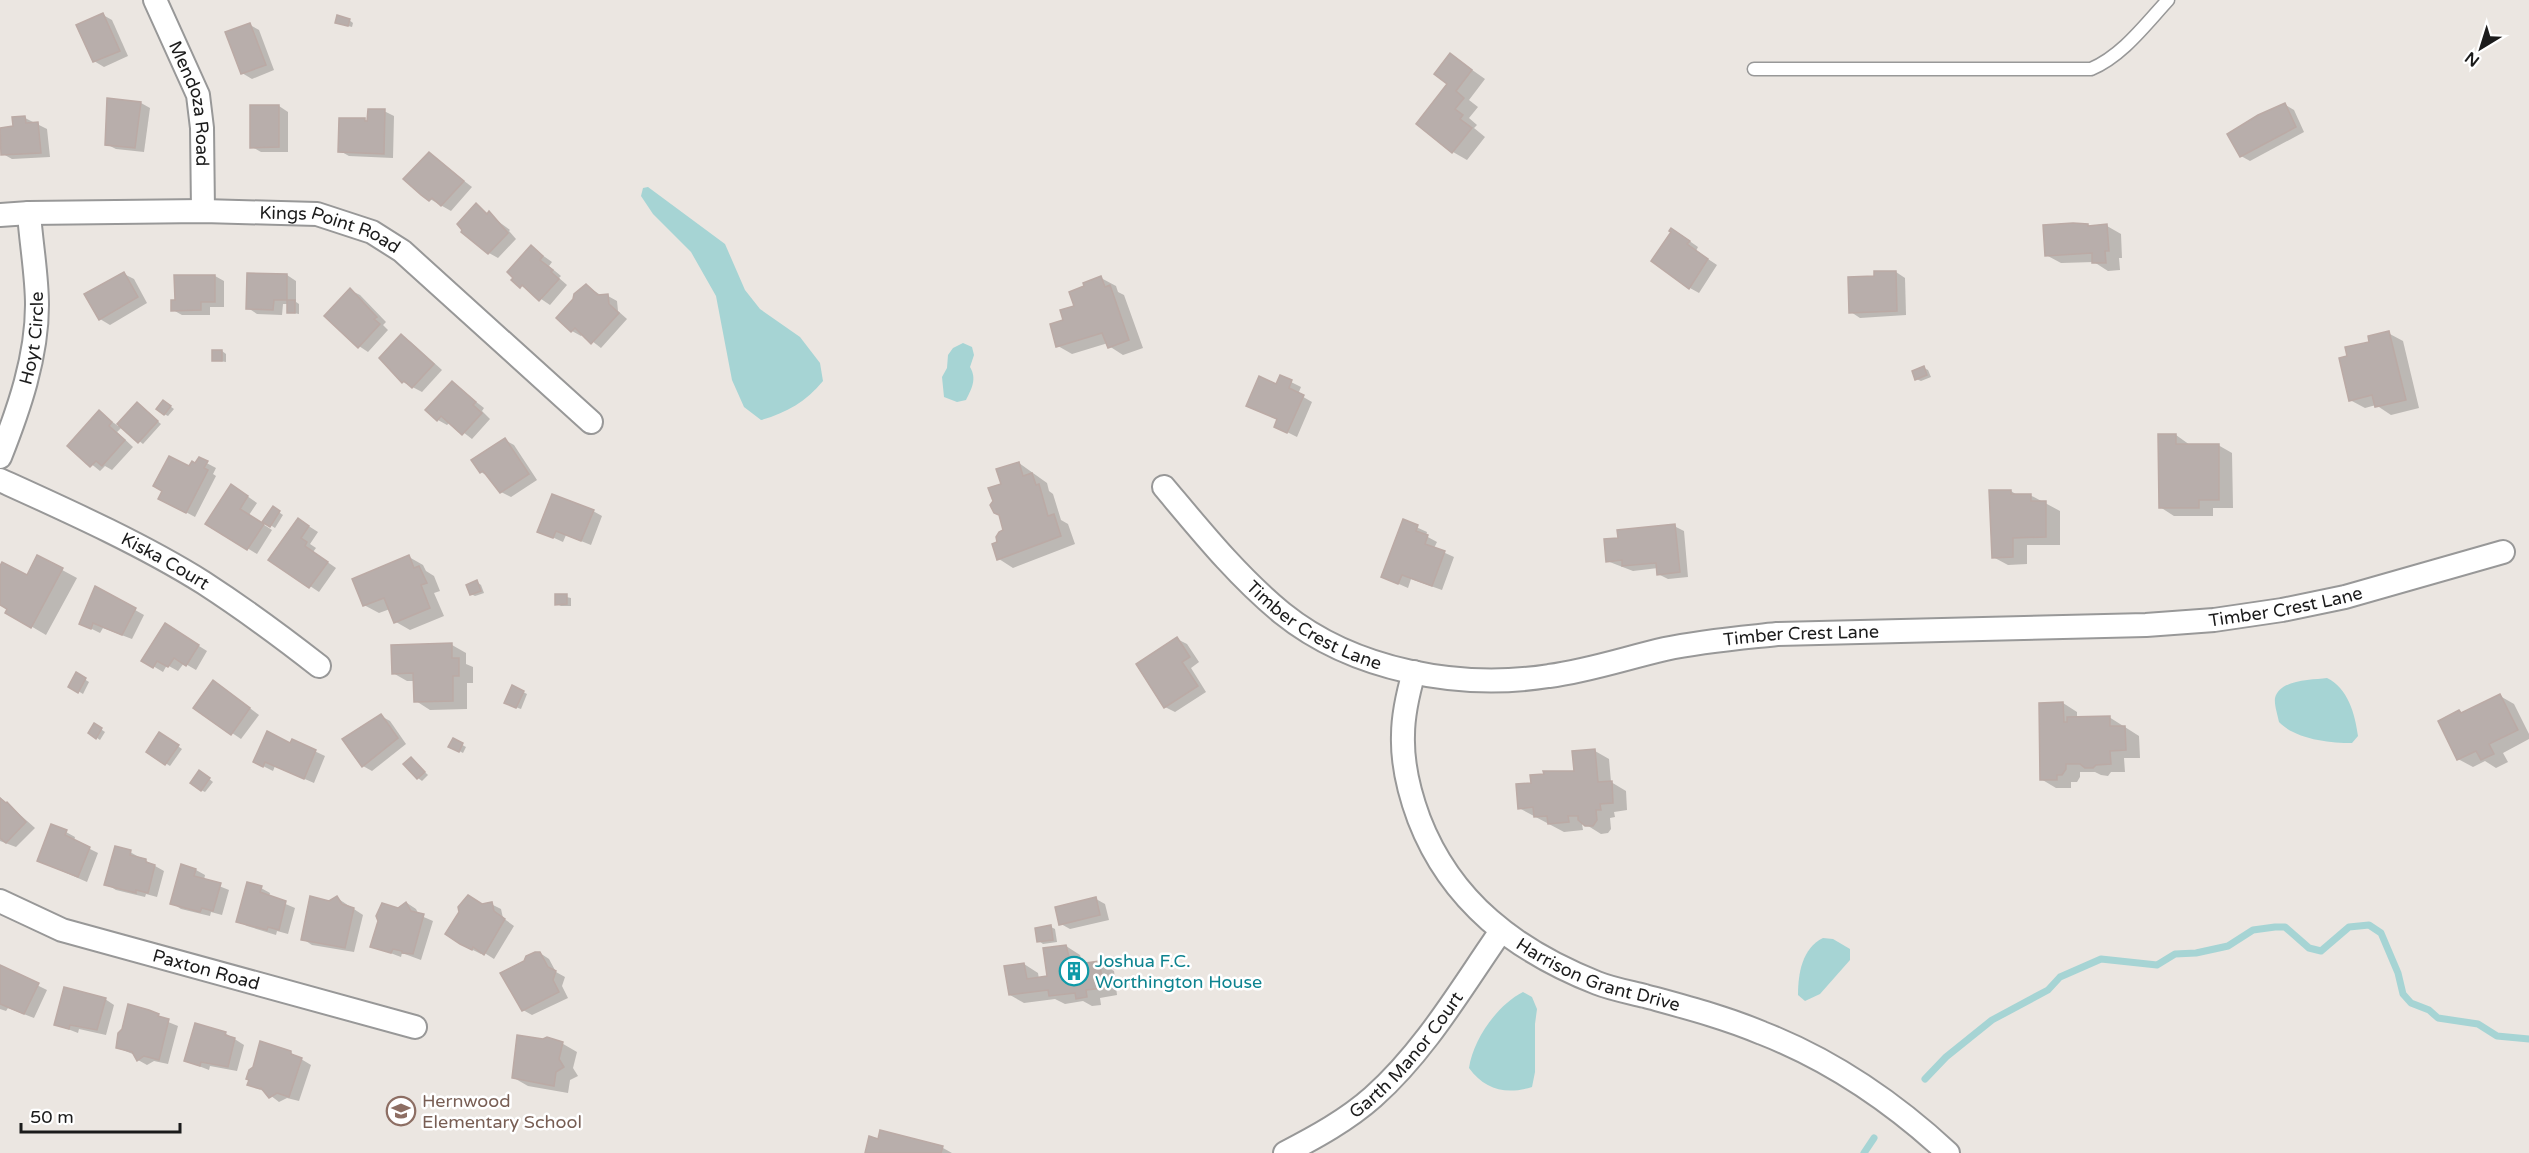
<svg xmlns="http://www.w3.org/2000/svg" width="2529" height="1153" viewBox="0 0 2529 1153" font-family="'Varela Round',sans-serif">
  <rect width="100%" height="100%" fill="#ebe6e1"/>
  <g fill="#a6d4d4">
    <path d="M648 187 725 244 745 290 760 309 800 337 820 363 823 381C806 402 786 413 761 420L744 407 732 380 716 296 691 252 653 214 641 196 643 188Z"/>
    <path d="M963 343 972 347 974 355 970 367C977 379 972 388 966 400L957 402 944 397 942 377 947 368 948 355 953 348Z"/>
    <path d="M2327 678C2348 688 2355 714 2358 736L2352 743C2329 743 2295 739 2279 722 2278 716 2274 705 2275 698 2280 679 2312 680 2327 678Z"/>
    <path d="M1823 938 1833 939 1850 949V960L1820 994 1805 1001 1798 995C1798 974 1802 948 1823 938Z"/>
    <path d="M1523 992 1532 997 1537 1009 1535 1024V1072L1532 1087C1506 1095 1485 1090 1469 1068 1473 1040 1497 1005 1523 992Z"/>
  </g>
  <g fill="#0003">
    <path d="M103 15 112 20 128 56 104 67 94 61Z"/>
    <path d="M349 20 353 23 352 27 341 24Z"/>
    <path d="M250 25 259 30 274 70 252 79 242 73Z"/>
    <path d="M1451 55 1485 79 1469 100 1478 107 1469 118 1477 125 1474 128 1485 137 1467 160 1453 152 1449 84Z"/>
    <path d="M141 103 150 108 144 152 116 149 106 144Z"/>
    <path d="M2284 104 2294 110 2304 132 2250 161 2241 156Z"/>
    <path d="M279 106 288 112V152H261L252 147Z"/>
    <path d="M384 111 394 116 393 158 349 156 340 151 365 120 369 122Z"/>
    <path d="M25 118 47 129 50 157 12 159 3 154 0 129 15 128Z"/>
    <path d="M429 154 472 187 451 211 430 199Z"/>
    <path d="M476 205 510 230 509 231 516 239 498 258 489 253Z"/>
    <path d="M2107 226 2121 234 2122 258H2119L2120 270 2108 271 2094 262 2061 263 2046 255Z"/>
    <path d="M1681 235 1698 247 1696 251 1717 265 1699 293 1690 288Z"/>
    <path d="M531 247 552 262 549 266 561 276 559 278 567 285 550 305 513 280Z"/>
    <path d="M1896 272 1905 278 1906 315 1860 318 1851 312 1876 278Z"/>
    <path d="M124 274 134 279 147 303 110 325 100 319 86 295Z"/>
    <path d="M287 275 296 281V302L299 304V314L288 312V304H283L282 315 257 314 248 308Z"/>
    <path d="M215 276 224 281V307H210V315H182L173 310 176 301Z"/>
    <path d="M1101 278 1116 286 1118 292 1124 295 1143 348 1123 355 1109 346 1108 343 1072 354 1058 346 1065 321Z"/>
    <path d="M587 286 602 296H608L617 301 618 311 627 319 601 348 583 334 581 336 572 331 558 318Z"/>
    <path d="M350 290 360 295 386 322 383 325 388 330 368 352 359 346Z"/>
    <path d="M2388 333 2403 341 2419 408 2391 415 2376 405 2365 408 2350 400 2371 343Z"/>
    <path d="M402 336 411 342 442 370 422 392 403 382 381 358Z"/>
    <path d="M222 351 226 354V362L214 360Z"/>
    <path d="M1924 368 1928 370 1931 377 1921 381 1916 379Z"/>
    <path d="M1281 377 1301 387 1298 394 1312 402 1297 437 1285 431 1278 420 1248 405 1277 386Z"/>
    <path d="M452 383 484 408 482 411 490 419 472 439 450 422 447 425 438 420Z"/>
    <path d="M137 404 161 424 143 444 122 427 117 432 133 447 112 470 105 466 100 471 69 446 99 412 118 426Z"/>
    <path d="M167 404 174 409 168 416 164 414Z"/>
    <path d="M2176 435 2190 445H2218L2232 453 2233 508H2213V516H2174L2160 507Z"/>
    <path d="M505 440 514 445 537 480 511 497 501 492 489 477 481 472Z"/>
    <path d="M199 459 216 468 213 474 216 476 195 517 169 503 164 490 196 465Z"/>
    <path d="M1019 463 1047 483 1049 491 1053 494 1061 520 1068 524 1075 544 1013 568 999 559V543L1005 531 1002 485Z"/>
    <path d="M240 491 257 503 249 515 272 530 257 554 207 523Z"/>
    <path d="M2011 491 2017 495H2030L2060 511V545H2027V564L2008 565 1993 557Z"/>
    <path d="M273 508 283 515 275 528 264 521Z"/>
    <path d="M593 511 602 516 591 545 566 535 563 542 539 531Z"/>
    <path d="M1403 521 1427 532 1426 536 1437 542 1434 548 1454 557 1442 590 1411 579 1408 588 1383 577Z"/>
    <path d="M307 525 318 532 310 544 316 548 313 552 336 568 319 592 271 560Z"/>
    <path d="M1674 526 1684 531 1688 577 1668 579 1658 574V568L1633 571 1607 561 1620 539Z"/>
    <path d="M38 557 77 578 46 635 7 612 8 609 0 605V569L27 577Z"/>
    <path d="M409 557 423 565 426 571 434 576 440 591 434 593 444 616 410 630 396 622 390 609 379 613 364 605Z"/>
    <path d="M477 582 481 585 484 593 475 596 471 594Z"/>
    <path d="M96 588 144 615 132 639 103 628 100 633 90 628Z"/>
    <path d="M557 595 571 598V606H561L557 604Z"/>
    <path d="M175 631 207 651 196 670 184 663 178 671 167 665 163 672 143 660Z"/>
    <path d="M1177 639 1187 644 1199 662 1191 668 1206 692 1175 712 1165 707Z"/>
    <path d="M452 645 466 653V664L473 667V683H467V709L430 710 416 701 415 681H407L393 673Z"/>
    <path d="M76 674 89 682 83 694 70 686Z"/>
    <path d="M222 687 259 715 241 739 195 708Z"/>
    <path d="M523 692 527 694 521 709 510 705Z"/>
    <path d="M2500 696 2514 704 2529 734V739L2503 753 2508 762 2496 768 2485 761 2473 767 2458 759 2463 714Z"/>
    <path d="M2063 703 2077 712V718L2109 717 2139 736 2140 758H2124L2125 772H2111L2108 776 2101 775 2095 772H2080V777L2077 782H2071V788H2056L2041 779Z"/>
    <path d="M381 716 390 721 406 744 372 771 363 766Z"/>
    <path d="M95 725 105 732 100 740 90 733Z"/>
    <path d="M160 734 182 749 170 766 148 752Z"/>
    <path d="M453 740 466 747 463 753 450 746Z"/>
    <path d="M293 741 325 756 314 783 275 766 273 771 255 762 291 745Z"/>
    <path d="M1595 751 1609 759 1611 782 1626 791 1627 810 1614 812 1615 817 1610 818 1611 829 1608 833 1601 834 1585 824H1582L1583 830 1564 832 1519 808 1532 785 1575 772Z"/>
    <path d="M411 759 428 775 422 781 418 778Z"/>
    <path d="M204 775 213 782 205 792 201 790Z"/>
    <path d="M0 797 35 828 16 847 0 841Z"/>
    <path d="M66 832 75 837 74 841 98 853 87 882 39 861Z"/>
    <path d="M130 852 164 871 157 897 146 894 145 897 116 890 106 884Z"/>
    <path d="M196 870 205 875 204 880 229 890 222 915 211 912 210 916 181 909 172 903Z"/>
    <path d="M261 888 270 893 269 897 295 908 288 934 277 931 276 935 247 926 237 921Z"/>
    <path d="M337 898 363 915 354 952 312 945 303 939 329 903Z"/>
    <path d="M1096 899 1105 904 1109 920 1070 929 1061 924Z"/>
    <path d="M407 903 416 909 419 915 433 921 421 960 402 953 401 957 372 946 379 921Z"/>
    <path d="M491 904 501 909 503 918 514 926 494 959 483 952 481 954 471 949 461 908Z"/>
    <path d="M1051 927 1055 929 1057 942 1043 944 1039 941Z"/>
    <path d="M1066 946 1080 955 1083 965 1099 962 1114 971 1117 995 1100 998 1101 1005 1092 1006 1083 1001 1065 1004 1055 999 1024 1003 1010 995 1024 964 1038 973 1039 979 1049 978Z"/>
    <path d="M540 953 549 959 556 972 565 977 562 986 568 998 532 1015 523 1010Z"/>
    <path d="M0 967 47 990 34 1018 8 1008 6 1011 0 1009Z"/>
    <path d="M105 999 114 1005 106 1035 79 1029 78 1033 55 1024Z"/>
    <path d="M129 1006 178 1026 168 1064 154 1061 147 1065 138 1060 135 1055 118 1048Z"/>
    <path d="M225 1033 244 1045 237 1071 210 1066 209 1070 186 1061Z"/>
    <path d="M558 1041 577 1052 573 1068 578 1076 570 1080 568 1093 528 1086 514 1078Z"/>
    <path d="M291 1053 311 1065 299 1101 287 1098 279 1102 266 1092 249 1085Z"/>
    <path d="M943 1148 952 1153H867Z"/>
  </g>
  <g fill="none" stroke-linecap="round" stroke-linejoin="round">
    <g stroke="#a6d4d4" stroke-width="7">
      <path d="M1925 1079 1946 1057 1992 1020 2048 990 2060 977 2101 959 2157 965 2175 954 2196 953 2228 946 2253 930 2275 927H2285L2309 948 2321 951 2349 927 2369 925 2381 933 2398 973 2403 994 2411 1003 2429 1010 2438 1018 2478 1024 2497 1036 2529 1039"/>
      <path d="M1864 1153 1874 1138"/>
    </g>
  </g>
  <g fill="#b8aeab" stroke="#bbaaa5" stroke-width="1.5">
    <path d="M103 13 120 51 93 62 76 25Z"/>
    <path d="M337 15 350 19 348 26 335 23Z"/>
    <path d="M250 23 266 65 241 74 225 32Z"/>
    <path d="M1450 53 1472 70 1456 91 1464 98 1455 109 1463 115 1460 119 1472 128 1452 153 1416 124 1447 84 1434 74Z"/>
    <path d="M107 98 141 102 135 148 105 145Z"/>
    <path d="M2285 103 2296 127 2240 157 2227 134 2258 115Z"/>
    <path d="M250 105H279V147L250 148Z"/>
    <path d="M368 109H385L384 154 338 152 339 118H365V121H367Z"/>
    <path d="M25 116 26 123 38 122 41 153 1 155 0 128 13 126 12 117Z"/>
    <path d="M429 152 464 181 441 206 432 198 429 201 421 195 403 179Z"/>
    <path d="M476 203 487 214 489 211 508 233 488 254 461 232 462 230 457 224Z"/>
    <path d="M2073 223 2088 224V226L2107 224 2109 251H2105L2106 263H2092V253L2045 256 2043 225Z"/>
    <path d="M1671 228 1690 241 1687 244 1708 259 1689 289 1651 261 1671 232 1669 231Z"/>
    <path d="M531 245 543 256 540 260 553 270 551 272 559 279 539 301 522 285 520 288 511 280 513 278 507 272Z"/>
    <path d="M1874 271H1896L1897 311 1849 313 1848 277 1874 276Z"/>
    <path d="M124 272 138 297 99 320 84 294Z"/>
    <path d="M247 273 287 274V300H274L273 310 246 309Z"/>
    <path d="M174 275H215V302H201V310L171 311V300H175Z"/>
    <path d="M1101 276 1105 287 1110 285 1129 340 1108 348 1102 333 1056 347 1050 324 1063 320 1060 310 1074 306 1069 292 1084 286 1083 283Z"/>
    <path d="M586 284 598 295 608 294 609 304 619 313 591 344 575 328 571 332 556 318 573 299 574 294Z"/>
    <path d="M350 288 377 317 374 319 380 324 358 348 324 316Z"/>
    <rect x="287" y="300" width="8" height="13"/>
    <path d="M2389 331 2406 400 2375 407 2372 395 2349 401 2339 358 2347 356 2345 347 2369 342 2368 336Z"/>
    <path d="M401 334 434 364 412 388 404 381 402 383 379 358Z"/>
    <rect x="212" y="350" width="10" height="11"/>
    <path d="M1924 366 1927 375 1915 380 1912 371Z"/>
    <path d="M1280 375 1292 380 1289 388 1304 395 1287 433 1274 427 1277 419 1246 406 1259 376 1276 384Z"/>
    <path d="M452 381 476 402 473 405 482 413 462 435 441 416 437 421 425 410Z"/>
    <path d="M163 400 171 406 164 415 156 409Z"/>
    <path d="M137 402 158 421 138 443 117 424Z"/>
    <path d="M99 410 112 422 109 426 125 440 102 466 96 461 90 467 67 446Z"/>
    <path d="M2158 434H2176V444H2219V500H2199V508H2159Z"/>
    <path d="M505 438 529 474 500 493 483 471 480 473 471 460Z"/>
    <path d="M169 456 189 466 192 461 195 463 199 457 208 461 204 468 208 470 186 513 158 499 162 491 153 486Z"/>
    <path d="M1019 462 1023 476 1032 473 1036 485 1039 484 1048 516 1054 514 1061 536 997 560 992 544 997 542 996 537 999 532 1003 530 999 515 994 513 990 505 993 501 988 488 1001 484 996 469Z"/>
    <path d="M231 484 248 496 240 509 264 524 247 550 205 524Z"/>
    <path d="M1989 490H2011V494H2031V501H2046V537L2013 538V557L1992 558Z"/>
    <path d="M552 494 594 510 581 541 556 531 553 538 537 532Z"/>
    <path d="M273 506 280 511 270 527 262 522Z"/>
    <path d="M298 518 309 526 301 538 307 542 305 546 328 562 309 588 268 560Z"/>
    <path d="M1403 519 1418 525 1416 531 1428 535 1425 544 1445 551 1432 586 1402 575 1398 584 1381 577Z"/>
    <path d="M1675 524 1680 572 1657 575 1656 563 1622 566V560L1606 562 1604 539 1618 538 1617 530Z"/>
    <path d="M37 555 63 568 31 628 5 613 7 609 0 605V566L2 562 27 575Z"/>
    <path d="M409 555 414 568 419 566 427 583 421 585 430 608 394 623 384 598 363 606 352 579Z"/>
    <path d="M477 580 481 591 470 595 466 585Z"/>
    <path d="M95 586 136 608 122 635 93 623 91 629 79 624Z"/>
    <path d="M555 594H567V604L555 605Z"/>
    <path d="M165 623 199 645 186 666 174 658 168 667 157 661 153 668 141 661Z"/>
    <path d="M1177 637 1190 657 1182 662 1198 686 1164 708 1136 664Z"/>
    <path d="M452 643V658H459V676H453V701L414 702 413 673 392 674 391 645Z"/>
    <path d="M76 672 86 678 78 693 68 687Z"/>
    <path d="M213 680 250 708 231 735 193 708Z"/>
    <path d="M512 685 524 691 516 708 504 703Z"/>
    <path d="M2500 694 2518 730 2489 744 2494 754 2481 760 2476 751 2457 760 2438 721 2459 710 2461 713Z"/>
    <path d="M2063 702 2064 722H2067V717L2110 716V726H2125L2126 750 2110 751 2111 764 2096 765 2093 768H2085L2080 764H2066V769L2062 775H2057V780H2040L2039 703Z"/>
    <path d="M381 714 398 738 362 767 342 739Z"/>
    <path d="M94 723 102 728 96 739 88 733Z"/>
    <path d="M267 731 290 743 292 739 316 750 304 779 265 762 263 767 253 762Z"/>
    <path d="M159 732 179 745 165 765 146 752Z"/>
    <path d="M453 738 463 743 459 752 448 747Z"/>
    <path d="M1595 749 1598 782 1612 781 1613 803 1600 804 1601 810H1596L1597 820 1593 826H1585L1578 820V816H1568L1569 822 1548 824 1547 816 1534 817 1533 807 1518 809 1516 784 1531 783 1530 775 1544 774 1543 771H1574L1572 751Z"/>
    <path d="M411 757 425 772 417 779 403 764Z"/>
    <path d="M199 770 210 778 201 791 190 783Z"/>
    <path d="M0 798 6 803 7 802 26 822 6 843 0 838Z"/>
    <path d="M51 824 67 830 65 835 90 847 78 877 37 861Z"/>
    <path d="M115 846 131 850 130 855 146 859V862L155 865 148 893 136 890V893L104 885Z"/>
    <path d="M181 864 196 869 194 876 221 883 213 911 202 908 200 912 170 904Z"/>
    <path d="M247 882 262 886 260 892 286 901 279 930 268 927 267 930 236 922Z"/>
    <path d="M468 895 482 904 492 902 494 911 505 919 484 955 473 947 472 950 460 944 445 934 459 912 458 907Z"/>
    <path d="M310 896 329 901 337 896 342 904 354 908 345 948 301 940Z"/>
    <path d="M1096 897 1100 915 1059 925 1055 907Z"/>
    <path d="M406 902 411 911 424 914 413 954 402 953V951L393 949 391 953 370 947 378 921 376 916 382 903 398 908Z"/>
    <path d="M1051 925 1053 940 1037 942 1035 928Z"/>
    <path d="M1066 945 1071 965 1099 961 1104 988 1086 990 1087 997 1076 999 1075 993 1049 996 1048 990 1009 995 1004 966 1024 963 1027 979 1047 976 1043 948Z"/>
    <path d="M535 952H540L548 967 556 971 553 980 559 992 522 1011 500 973 524 961 526 956Z"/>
    <path d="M0 965 39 983 24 1014 0 1004Z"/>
    <path d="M64 987 106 998 97 1030 70 1025 69 1029 54 1025Z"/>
    <path d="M128 1004 149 1010 159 1014 158 1016 169 1019 159 1060 144 1056 137 1061 132 1052 116 1048 118 1033 122 1029Z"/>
    <path d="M195 1023 226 1032 225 1035 235 1038 228 1067 201 1062 200 1066 184 1061Z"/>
    <path d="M517 1035 543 1039 547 1037 563 1042 559 1059 564 1067 556 1072 554 1086 512 1078Z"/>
    <path d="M260 1041 291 1051V1054L302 1058 289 1097 277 1093 269 1098 261 1088 260 1089 247 1085 249 1080 246 1079 249 1070 253 1067Z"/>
    <path d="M880 1130 943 1146 941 1153H865L869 1136 878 1139Z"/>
  </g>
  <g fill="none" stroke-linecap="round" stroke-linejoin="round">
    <g stroke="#989898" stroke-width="15">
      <path id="service" d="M1754 69H2091C2122 56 2145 25 2168 0"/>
    </g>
    <g stroke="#989898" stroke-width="26">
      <g id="minor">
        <path id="s1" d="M155 0 198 95 202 128 203 211"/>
        <path id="s2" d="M0 215 29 213 203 211 317 214 372 232 402 251 591 422"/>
        <path id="s3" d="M0 457C19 409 37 357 37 305 37 275 31 243 29 213"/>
        <path id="s4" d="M0 480C66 510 142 544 204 583 244 609 282 637 319 666"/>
        <path id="s5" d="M1164 487C1201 531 1237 576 1282 613 1354 671 1460 690 1549 676 1588 671 1626 658 1665 649 1702 641 1740 638 1777 634L2146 625 2214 620 2282 610 2345 597 2503 552"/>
        <path id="s6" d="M1414 672C1408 693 1403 713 1403 735 1402 763 1409 792 1419 819 1451 902 1516 951 1597 983 1612 989 1629 992 1645 996 1685 1007 1724 1017 1762 1033 1831 1060 1894 1103 1948 1153"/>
        <path id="s7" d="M0 901 62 930 415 1027"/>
        <path id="s8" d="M1285 1153C1316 1137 1347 1120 1373 1097 1425 1051 1462 987 1501 931"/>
      </g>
    </g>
    <use href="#service" stroke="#fff" stroke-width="12"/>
    <use href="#minor" stroke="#fff" stroke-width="22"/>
  </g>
  <defs>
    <g id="building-ring" transform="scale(1.5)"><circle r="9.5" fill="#fff" stroke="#0f9aa8" stroke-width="1.5"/><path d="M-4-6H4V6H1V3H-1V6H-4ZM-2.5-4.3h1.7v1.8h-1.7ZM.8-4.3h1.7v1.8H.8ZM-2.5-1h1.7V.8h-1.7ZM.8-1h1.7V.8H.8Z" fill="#0f9aa8"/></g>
    <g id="school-ring" transform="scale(1.5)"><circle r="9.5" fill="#fff" stroke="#8d6e63" stroke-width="1.5"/><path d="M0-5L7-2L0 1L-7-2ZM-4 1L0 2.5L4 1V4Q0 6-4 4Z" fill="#8d6e63"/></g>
  </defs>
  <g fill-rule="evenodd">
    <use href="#building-ring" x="1074" y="971"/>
    <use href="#school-ring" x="401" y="1111"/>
  </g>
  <g text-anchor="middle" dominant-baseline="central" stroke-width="5" stroke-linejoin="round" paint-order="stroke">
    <g font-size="18" fill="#1b1b1b" stroke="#fff">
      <text stroke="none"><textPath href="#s1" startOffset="111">Mendoza Road</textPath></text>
      <text stroke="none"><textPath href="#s2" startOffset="333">Kings Point Road</textPath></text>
      <text stroke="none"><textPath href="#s3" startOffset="124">Hoyt Circle</textPath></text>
      <text stroke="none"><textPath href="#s4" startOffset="184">Kiska Court</textPath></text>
      <text stroke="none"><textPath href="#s5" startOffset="1197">Timber Crest Lane</textPath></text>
      <text stroke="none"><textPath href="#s5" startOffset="207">Timber Crest Lane</textPath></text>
      <text stroke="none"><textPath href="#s5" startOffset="711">Timber Crest Lane</textPath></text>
      <text stroke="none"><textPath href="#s7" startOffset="218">Paxton Road</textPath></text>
      <text stroke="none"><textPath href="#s6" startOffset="398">Harrison Grant Drive</textPath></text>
      <text stroke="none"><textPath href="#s8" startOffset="158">Garth Manor Court</textPath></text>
    </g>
    <g font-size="18" fill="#0d838f" stroke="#fff" text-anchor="start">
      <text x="1095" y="961">Joshua F.C.<tspan x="1095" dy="21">Worthington House</tspan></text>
    </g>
    <g font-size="18" fill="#785e54" stroke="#fff" text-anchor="start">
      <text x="422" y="1101">Hernwood<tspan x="422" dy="21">Elementary School</tspan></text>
    </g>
  </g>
  <g transform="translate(2481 48) rotate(218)" stroke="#ffffff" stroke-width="4.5" paint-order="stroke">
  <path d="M0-4.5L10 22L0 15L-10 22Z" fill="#1b1b1b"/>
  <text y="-9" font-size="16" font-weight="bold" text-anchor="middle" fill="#1b1b1b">N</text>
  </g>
  <path d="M21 1123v9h159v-9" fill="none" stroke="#1b1b1b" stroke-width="3"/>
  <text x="30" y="1123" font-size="18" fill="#1b1b1b" stroke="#ffffff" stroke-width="4.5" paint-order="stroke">50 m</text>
</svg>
